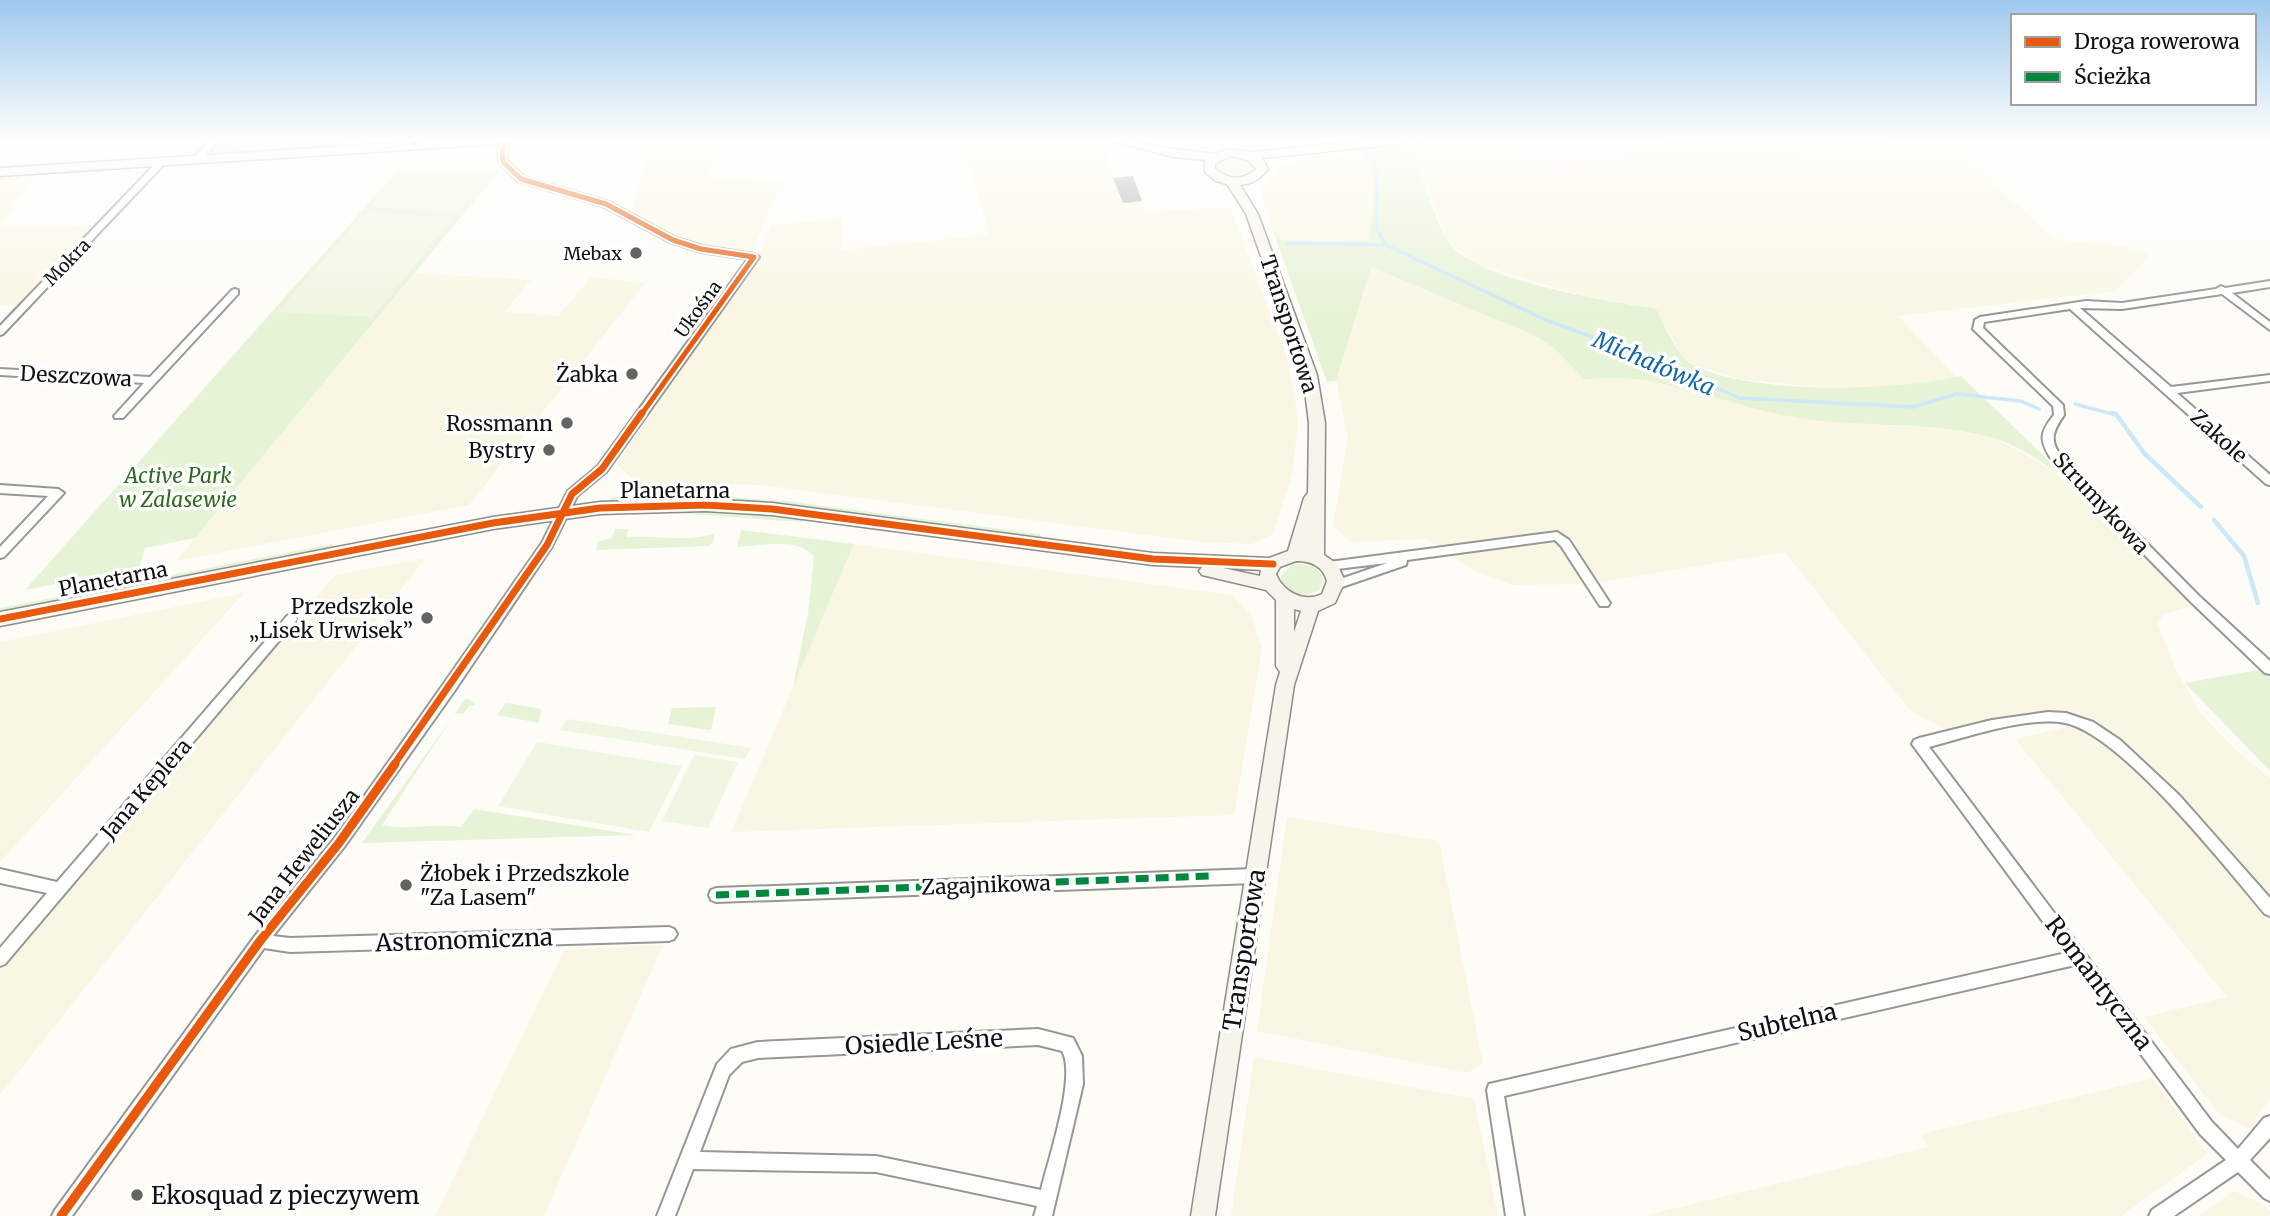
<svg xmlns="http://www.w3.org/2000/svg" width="2270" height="1216" viewBox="0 0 2270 1216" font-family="Merriweather,serif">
  <rect width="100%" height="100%" fill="#fdfcf7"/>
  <path fill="#f5f0f3" d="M1492 140H1657L1662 144 1563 177Z"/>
  <g fill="#f9f7e4">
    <path d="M650 140H716L709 179 782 180 752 251 682 240 632 213Z"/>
    <path d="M1025 140H1087L1107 145 1111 170 1123 203 1142 201 1146 212 1230 207 1287 358 1295 401 1298 423 1292 475 1272 535 1252 544 1200 542 761 485 636 483 617 464 760 254 772 225 842 219 841 250 990 235 963 147Z"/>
    <path d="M1436 140H1492L1563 177 1619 157 1646 156 1701 167 1914 140H1947L2054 239 2126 247 2146 253 2148 258 2115 291 1898 316 1957 378 1881 388 1817 387 1739 379 1694 365 1682 355 1656 309 1581 295 1476 264 1449 243 1414 156Z"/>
    <path d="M1362 152 1375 177 1369 241H1292L1280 239 1277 231H1273L1260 189 1280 167 1310 157Z"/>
    <path d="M36 176 9 207 14 208 0 224V178Z"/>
    <path d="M96 226 18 304 0 305V228Z"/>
    <path d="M1370 267 1533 335 1553 347 1585 380 1615 376 1643 378 1832 422 1946 429 1993 437 2051 469 2192 607 2163 614 2158 624 2175 668 2201 714 2239 753 2270 778V903L2132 751 2089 720 2061 712 2042 713 1949 730 1917 715 1907 707 1785 552 1590 584 1512 585 1474 571 1427 539 1352 542 1347 539 1333 526 1348 438 1336 381Z"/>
    <path d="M415 273 531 280 504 312 558 316 591 277 645 283 469 505 176 561Z"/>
    <path d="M854 544 1232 595 1252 616 1262 649 1234 815 731 832Z"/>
    <path d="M426 558 331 678 0 1095V968L335 575Z"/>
    <path d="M244 593 0 862V642Z"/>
    <path d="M2071 726 2106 741 2160 792 2270 916V1098L2250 1129 2220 1115 2144 1017 2227 997 2015 739Z"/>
    <path d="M1287 817 1439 841 1483 1064 1467 1073 1257 1031Z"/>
    <path d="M663 945 544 1216H435L564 950Z"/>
    <path d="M1254 1057 1474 1099 1498 1216H1231Z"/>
    <path d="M2153 1078 2207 1154 2121 1216H1643L1928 1147 1921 1134Z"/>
    <path d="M2234 1191 2261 1203 2270 1211V1216H2198Z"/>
  </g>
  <g fill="#e7f3d7">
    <path d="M1425 140H1436L1421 147 1414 156C1425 183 1433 216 1448 241 1472 281 1610 301 1656 309 1666 326 1676 357 1695 366 1755 395 1897 391 1961 376L2070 481C2046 466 2019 444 1990 437 1928 421 1862 428 1799 418 1726 407 1659 369 1585 380L1553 347 1533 335 1371 267 1336 381 1327 382 1273 231H1277L1280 239 1293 241H1369L1375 177 1362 152Z"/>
    <path d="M1657 140H1914L1701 167 1646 156 1619 157 1661 144Z"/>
    <path d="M1234 157 1249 162 1252 171 1232 176 1217 170 1220 161Z"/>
    <path d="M397 171H499L195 538 145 548 139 568 25 590Z"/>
    <path d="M700 495 786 501 1039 534 1043 539 737 500 606 502 613 497Z"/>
    <path d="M677 510 767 514 804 520 801 522 676 513Z"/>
    <path d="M615 529H628L626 537C658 535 688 543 715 533L713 543 708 546 596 550 598 541 612 538Z"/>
    <path d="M741 530 854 544 793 687 808 613 814 557C799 536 761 546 737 547Z"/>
    <path d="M332 544 335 548 0 613V608Z"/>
    <path d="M1293 564C1306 563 1319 566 1323 580L1320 589C1305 600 1281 595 1281 575Z"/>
    <path d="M2263 669 2270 676V771L2185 683Z"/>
    <path d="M466 698 474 702 475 706 470 705 463 714 455 713 382 825C409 830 434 823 461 827L474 809 636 835 362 843Z"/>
    <path d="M506 703 541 709 539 723 497 715Z"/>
    <path d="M716 707 711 730 668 724 672 708Z"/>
  </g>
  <path fill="#d8eac5" d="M221 140H342L338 146 208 155Z"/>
  <g fill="#f0f6e1">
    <path d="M397 177 482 181 458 212 370 207Z"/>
    <path d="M365 213 454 217 373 317 277 312Z"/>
    <path d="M567 719 751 748 745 759 560 730Z"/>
    <path d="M537 742 682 766 649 832 498 806Z"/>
    <path d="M694 755 738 762 708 828 662 821Z"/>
  </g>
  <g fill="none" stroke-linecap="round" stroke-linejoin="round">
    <g stroke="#cde8f7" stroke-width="3.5">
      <path d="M1366 148 1377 171V230L1386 245 1546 320 1660 362 1739 398 1913 407 1956 394 2021 401 2039 409"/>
      <path d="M1287 243 1386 245"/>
      <path d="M2075 404 2116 415"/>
    </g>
    <g stroke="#cde8f7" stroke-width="4.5">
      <path d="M2112 413 2116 414 2144 453 2201 507"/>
      <path d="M2214 520 2244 556 2258 603"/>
    </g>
  </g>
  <path fill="#a19f9c" d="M1133 176 1142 201 1123 203 1113 178Z"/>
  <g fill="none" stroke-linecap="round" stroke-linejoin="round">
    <g stroke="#979795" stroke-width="4">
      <g id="street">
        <path d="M210 140H218L201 161H195V157Z"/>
        <path d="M503 140H511L506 151 507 161 524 177 609 202 676 238 702 246 754 254 759 257 606 472 577 496 551 548 453 693 344 847 273 936 290 938 669 927 674 929 677 934 674 939 669 941 290 952 264 948 72 1216H52L55 1210 255 936 334 839 443 685 542 543 568 491 598 466 748 259 701 252 670 242 603 206 518 181 499 162 498 151Z"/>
        <path d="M160 159 167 161 3 334 0 335V326Z"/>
        <path d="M2270 281V287L2232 293 2270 322V330L2222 294 2122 309 2080 308 2171 387 2270 375V381L2177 393 2270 475V485L2266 484 2070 309 1984 322 1983 328 2063 405 2064 415C2053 431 2049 440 2061 456L2198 595 2270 661V674L2265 673 2190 601 2053 462C2040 442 2038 434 2054 415L2053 406 1973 329 1975 320 1980 317 2086 301 2122 303 2216 289 2221 286 2225 288Z"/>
        <path d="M235 289 238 290V294L123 418H115L114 416 144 383 0 375V369L150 377 232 290Z"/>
        <path d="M0 485 58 489 64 493 4 557 0 558V547L48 496 0 493Z"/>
        <path d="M1557 532 1569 540 1608 600 1610 603 1608 606H1600L1561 546 1555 540 1407 560 1406 565 1336 589 1332 588 1330 585 1332 582 1387 563 1329 570 1323 566 1329 562Z"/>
        <path d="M291 614 295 616 297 619 295 622 5 964 0 966V948L47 893 0 883V869L57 882 287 616Z"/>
        <path d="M2048 712 2066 713 2093 722 2120 740 2179 795 2270 898V916L2265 914C2226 868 2121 734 2065 723 2026 716 1968 737 1929 747L2212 1122 2238 1149 2264 1118 2270 1116V1138L2250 1160 2270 1180V1201L2264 1198 2238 1172 2174 1216H2149L2152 1210 2226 1160 2200 1134 2075 965 1504 1096 1524 1216H1506L1487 1090 1489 1084 2066 953 1912 744 1914 740 1919 738 1992 720Z"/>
        <path d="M1255 869 1260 871 1262 876 1260 881 1255 883 716 902 711 900 709 895 711 890 716 888Z"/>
        <path d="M1038 1029 1073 1038 1082 1056 1083 1084 1052 1216H1034L1037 1206 876 1172 693 1169 675 1216H657L717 1064 731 1049 758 1042ZM1038 1045 1062 1051C1077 1076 1048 1160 1041 1190L876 1156 700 1152 729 1075 742 1062 758 1058Z"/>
      </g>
    </g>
    <g stroke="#8e8d8b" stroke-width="3">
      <g id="secondary">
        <path d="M445 140H504L498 144 0 176V168Z"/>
        <path d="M1108 140H1129L1173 149 1216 154 1226 149 1252 152 1368 140H1406L1400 144 1262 158 1268 169C1261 179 1252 184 1240 185L1258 214 1317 375 1325 423 1324 555 1337 564 1345 581 1335 603 1318 611 1294 685 1215 1216H1191L1276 685 1280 672 1276 666V600L1266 590 1202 575 1199 571 1202 567 1153 565 772 515 705 511 600 514 493 529 0 626V612L493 517 600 502 705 499 772 503 1153 553 1269 558 1288 551 1304 498 1308 493 1309 423 1303 375 1246 214 1227 184 1216 181 1205 172V160L1173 157ZM1231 156 1248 160 1256 169C1243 181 1228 180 1215 168V164ZM1296 561C1311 561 1323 566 1327 581L1322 594C1304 603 1283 592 1276 574L1280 567ZM1223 568 1261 570 1260 576ZM1294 609 1301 611 1294 632Z"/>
      </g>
    </g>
    <use href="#street" fill="#fffffe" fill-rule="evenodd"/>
    <use href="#secondary" fill="#f6f4eb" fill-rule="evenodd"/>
    <path stroke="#00873e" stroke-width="4.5" stroke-dasharray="8 4.5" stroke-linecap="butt" d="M414 145 417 140"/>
    <path stroke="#00873e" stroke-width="7" stroke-dasharray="13 7" stroke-linecap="butt" d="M716 895 1210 876"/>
    <g stroke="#fff" stroke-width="9">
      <path id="cycleway-far2" d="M507 140 502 151 503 162 521 179 606 204 673 240 701 249 754 257 641 415"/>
    </g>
    <g stroke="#fff" stroke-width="11">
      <g id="cycleway-far1">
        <path d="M0 619 493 523 600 508 705 505 772 509 1153 559 1273 564"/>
        <path d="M393 766 547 545 572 494 602 469 642 413"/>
      </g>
    </g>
    <g stroke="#fff" stroke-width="13">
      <path id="cycleway" d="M61 1216 260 941 339 843 395 764"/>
    </g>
    <use href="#cycleway-far2" stroke="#e8590c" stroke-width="5"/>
    <use href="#cycleway-far1" stroke="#e8590c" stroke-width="7"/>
    <use href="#cycleway" stroke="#e8590c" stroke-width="9"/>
  </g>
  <linearGradient id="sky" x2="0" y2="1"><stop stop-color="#9dc9ee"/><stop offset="0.45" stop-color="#fefefb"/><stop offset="1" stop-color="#fefefb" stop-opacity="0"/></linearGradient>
  <rect width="2270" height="310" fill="url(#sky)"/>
  <g fill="#646362" stroke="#fff" stroke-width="2.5">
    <circle cx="636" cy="253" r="7"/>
    <circle cx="632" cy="374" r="7"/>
    <circle cx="567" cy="423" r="7"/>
    <circle cx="549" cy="450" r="7"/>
    <circle cx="427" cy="618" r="7"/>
    <circle cx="406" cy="885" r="7"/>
    <circle cx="137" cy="1195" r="7"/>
  </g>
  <g text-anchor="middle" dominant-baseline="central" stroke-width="7" stroke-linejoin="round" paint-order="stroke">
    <g font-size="18" fill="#111" stroke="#fff" text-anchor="end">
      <text x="622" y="253">Mebax</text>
    </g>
    <g font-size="18" fill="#111" stroke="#fff">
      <text transform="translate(67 262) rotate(-46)">Mokra</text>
      <text transform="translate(698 309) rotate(-54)">Ukośna</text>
    </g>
    <g font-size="21" fill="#111" stroke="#fff">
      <text transform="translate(1289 324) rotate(72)">Transportowa</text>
      <text transform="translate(76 376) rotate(3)">Deszczowa</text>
      <text transform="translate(2219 436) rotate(42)">Zakole</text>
      <text x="675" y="490">Planetarna</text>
      <text transform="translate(2101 503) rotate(47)">Strumykowa</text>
      <text transform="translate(113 579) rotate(-11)">Planetarna</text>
      <text transform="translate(146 789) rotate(-49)">Jana Keplera</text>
      <text transform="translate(304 856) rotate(-52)">Jana Heweliusza</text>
      <text transform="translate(986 885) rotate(-2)">Zagajnikowa</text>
    </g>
    <g font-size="21" fill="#111" stroke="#fff" text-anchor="end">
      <text x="618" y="374">Żabka</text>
      <text x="553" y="423">Rossmann</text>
      <text x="535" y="450">Bystry</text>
      <text x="413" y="606">Przedszkole<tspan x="413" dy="24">„Lisek Urwisek”</tspan></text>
      <text x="420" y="873" text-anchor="start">Żłobek i Przedszkole<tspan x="420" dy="24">"Za Lasem"</tspan></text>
    </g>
    <g font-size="21" font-style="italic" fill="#2f6b1f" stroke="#fff">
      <text x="178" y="475">Active Park<tspan x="178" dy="24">w Zalasewie</tspan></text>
    </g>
    <g font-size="23" font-style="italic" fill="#1768a6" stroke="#fff">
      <text transform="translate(1654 363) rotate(23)">Michałówka</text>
    </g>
    <g font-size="24" fill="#111" stroke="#fff">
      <text transform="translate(464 940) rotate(-2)">Astronomiczna</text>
      <text transform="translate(1244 950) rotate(-81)">Transportowa</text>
      <text transform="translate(2099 983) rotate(53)">Romantyczna</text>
      <text transform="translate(1787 1022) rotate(-13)">Subtelna</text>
      <text transform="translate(924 1042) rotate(-3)">Osiedle Leśne</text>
    </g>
    <g font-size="24" fill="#111" stroke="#fff" text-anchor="start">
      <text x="151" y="1195">Ekosquad z pieczywem</text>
    </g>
  </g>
  <rect x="2011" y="14" width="245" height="91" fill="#ffffff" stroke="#a0a0a0" stroke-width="2"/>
  <rect x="2025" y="37" width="35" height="10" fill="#e8590c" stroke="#a0a0a0" stroke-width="2"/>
  <text x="2074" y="49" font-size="21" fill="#111111">Droga rowerowa</text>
  <rect x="2025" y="72" width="35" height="10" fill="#00873e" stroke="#a0a0a0" stroke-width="2"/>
  <text x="2074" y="84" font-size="21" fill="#111111">Ścieżka</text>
</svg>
